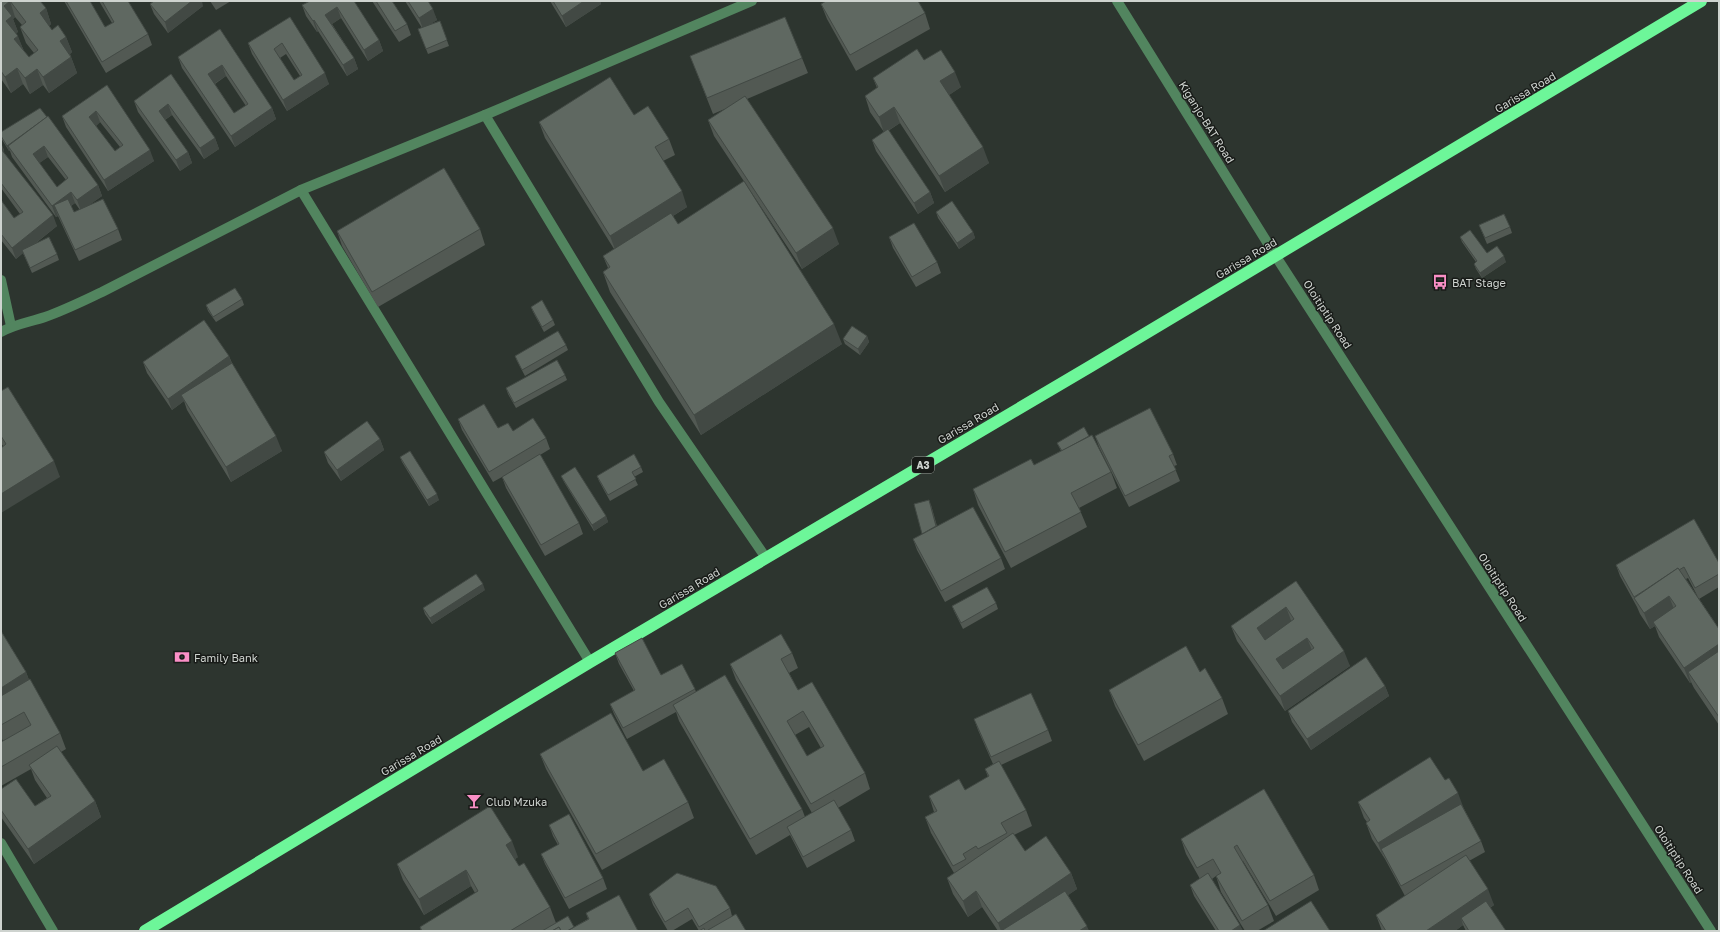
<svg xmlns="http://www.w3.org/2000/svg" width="1720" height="932" viewBox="0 0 1720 932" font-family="'Golos Text',sans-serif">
  <rect width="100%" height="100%" fill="#2d352f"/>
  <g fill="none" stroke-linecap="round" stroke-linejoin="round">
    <g stroke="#52855f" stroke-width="10">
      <path d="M1117 1 1275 255 1711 931"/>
      <path d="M485 115 659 402 766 558"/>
      <path d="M301 190 590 662"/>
      <path d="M1 280 11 326"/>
      <path d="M1 332C15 324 30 322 45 317 65 310 83 301 102 292L301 190 485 115 752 1"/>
      <path d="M1 843 53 931"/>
    </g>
    <path stroke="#6df699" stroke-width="12" d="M145 931 590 662 1091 366 1701 1"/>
  </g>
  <g fill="#525953" fill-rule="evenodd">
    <path d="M1 1H40L46 8 51 24 49 26 52 30 66 37 72 52 70 54 71 57 77 73 49 93 43 85 30 94 23 84 11 93 1 79ZM15 17 22 25 20 27 26 43 34 53 29 57 24 51 16 33 18 32 13 19Z"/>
    <path d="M64 1H90L105 27 112 23 99 1H128L148 34 152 45 106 73Z"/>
    <path d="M210 1H231L216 10Z"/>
    <path d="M354 1 379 40 383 51 368 61 341 18 332 24 354 58 358 69 347 76 318 31 317 32 306 16 302 5Z"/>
    <path d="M372 1H392L407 24 411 35 399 42Z"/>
    <path d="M405 1H428L437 20 430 24 440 21 449 46 428 54 418 29 422 28Z"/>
    <path d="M550 1H600L601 4 566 27Z"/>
    <path d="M150 4 203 6 168 33 154 14Z"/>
    <path d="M821 4 925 13 930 29 856 71 827 19Z"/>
    <path d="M290 17 329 84 287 111 252 54 248 43ZM286 54 300 76 294 80 280 58Z"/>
    <path d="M220 29 272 108 276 119 235 147 182 68 178 57ZM226 76 246 106 234 113 215 84Z"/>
    <path d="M690 56 802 58 808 73 747 99 839 244 802 269 714 136 708 120 727 108 713 114Z"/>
    <path d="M924 60 961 87 949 95 989 163 945 192 900 123 888 131 930 192 934 203 918 214 876 151 872 140 884 132 870 112 865 96 877 88 873 78Z"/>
    <path d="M171 74 215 138 219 149 204 159 172 115 165 120 188 152 192 163 180 171 138 112 134 101Z"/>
    <path d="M107 85 154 161 108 191 66 127 62 116ZM100 122 120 147 115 151 96 126Z"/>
    <path d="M634 115 669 139 675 155 663 161 687 207 673 216 678 224 842 344 701 435 610 292 603 272 608 268 603 256 614 249 545 138 539 122Z"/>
    <path d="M47 117 98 185 102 196 89 205 118 229 122 240 79 261 58 216 56 217 12 157 10 151H9L1 138V132ZM48 157 66 180 57 187 39 163ZM75 203 80 210 74 212 71 206Z"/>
    <path d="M1 144 4 150 3 151 57 226 36 243 57 254 59 260 32 273 23 253 16 259 1 240V200L14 218 20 214 1 188Z"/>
    <path d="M936 212 973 232 975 238 959 249 938 218Z"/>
    <path d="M1479 225 1510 227 1512 233 1487 244Z"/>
    <path d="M480 229 485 245 378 307 342 246 337 231Z"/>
    <path d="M889 237 937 262 941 273 916 287 893 248Z"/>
    <path d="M1460 237 1487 253 1506 262 1482 278 1476 269 1474 264 1476 262 1462 242Z"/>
    <path d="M242 299 244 305 216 322 208 311 206 305Z"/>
    <path d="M531 307 553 320 555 325 544 332 533 312Z"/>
    <path d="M867 336 869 342 860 355 845 344 843 339Z"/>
    <path d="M566 345 568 350 525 376 517 361 515 356Z"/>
    <path d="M229 356 232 363 282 451 231 482 187 410 184 401 172 410 147 373 143 362Z"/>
    <path d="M565 375 567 380 516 408 508 394 506 388Z"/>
    <path d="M1 391 60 477 3 446 1 443Z"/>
    <path d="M458 419 498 428 546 438 550 449 540 455 579 523 583 534 545 556 506 488 502 477 493 482 462 430Z"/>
    <path d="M1089 436 1111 472 1117 488 1079 508 1087 527 1011 568 978 505 973 489 1034 465 1061 451 1057 443Z"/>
    <path d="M1095 436 1173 454 1177 465 1174 466 1180 481 1129 507 1099 447Z"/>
    <path d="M380 439 384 450 341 481 328 463 324 452Z"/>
    <path d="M400 457 439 500 429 506 402 462Z"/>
    <path d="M641 467 643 472 634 477 638 485 610 501 599 481 597 476Z"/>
    <path d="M561 476 606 516 608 522 594 531 564 482Z"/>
    <path d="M931 505 937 526 1001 558 1005 569 945 602 917 550 913 539 923 534Z"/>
    <path d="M1719 563V587L1699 599 1688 578 1686 579 1719 629V725L1694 688 1691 682 1690 683 1659 637 1655 626 1650 629 1640 614 1637 607 1620 576 1616 565Z"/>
    <path d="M1296 581 1350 666 1285 711 1237 641 1231 626Z"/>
    <path d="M485 590 432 624 425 614 423 608Z"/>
    <path d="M996 603 998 609 963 629 954 611 952 606Z"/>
    <path d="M1 631 26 672 29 680 60 733 66 749 61 752 95 801 101 817 34 864 1 817V789L35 806 47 798 35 780 31 769 1 786V742L3 741 1 737Z"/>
    <path d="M615 653 661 675 695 689 696 692 802 809 805 817 812 813 736 680 730 664 792 653 798 668 789 673 798 690 865 773 870 789 838 808 851 830 855 841 807 868 790 835 756 855 679 721 676 712 627 739 614 714 610 704 634 691 619 664ZM809 727 821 748 807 756 795 735Z"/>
    <path d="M1200 672 1222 698 1228 714 1144 761 1115 706 1109 690Z"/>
    <path d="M1385 686 1389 696 1311 750 1292 722 1288 711Z"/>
    <path d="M974 719 1048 730 1052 741 1001 765 1026 810 1032 826 1014 835 1025 851 1071 873 1077 889 1068 895 1089 931H998L982 907 968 917 953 894 947 878 954 873 931 833 925 817 934 812 929 796 965 790 988 777 985 769 993 764 978 730Z"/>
    <path d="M540 754 643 771 688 802 694 818 602 870 546 769Z"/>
    <path d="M1445 780 1464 809 1481 841 1485 852 1469 861 1494 905 1490 908 1506 931H1466L1463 925 1455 931H1382L1376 915 1405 896 1385 859 1372 839 1366 823 1367 822 1364 818 1358 802Z"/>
    <path d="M1264 789 1314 875 1319 890 1276 916 1243 861H1242L1268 905 1274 921 1257 931H1245L1221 892 1216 876 1212 879 1243 931H1216L1194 896 1190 885 1200 879 1186 854 1181 839Z"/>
    <path d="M549 825 603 878 607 889 569 909 545 864 541 854 558 845 553 836Z"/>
    <path d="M518 857 515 859 519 866 550 907 556 923 574 927 588 919 586 913 638 931H421L420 927 475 893 471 886 424 915 403 880 397 864Z"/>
    <path d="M649 894 730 908 732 916 746 931H699L692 919 672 931H668L653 905Z"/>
  </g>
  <g fill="#424944">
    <path d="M10 1 15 17 13 19 18 32 12 36 6 21 4 6Z"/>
    <path d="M192 1H202L203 6 168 33 165 22Z"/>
    <path d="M584 1H600L601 4 566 27 562 16Z"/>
    <path d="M337 7 341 18 329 26 325 15Z"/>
    <path d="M46 8 51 24 46 29 40 13Z"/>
    <path d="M433 9 437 20 423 29 419 18Z"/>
    <path d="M314 20 318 31 317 32 313 21Z"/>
    <path d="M18 36 24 52 14 39Z"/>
    <path d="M66 37 72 52 66 57 60 41Z"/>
    <path d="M379 40 383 51 368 61 364 50Z"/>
    <path d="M71 57 77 73 49 93 43 77Z"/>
    <path d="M354 58 358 69 347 76 343 65Z"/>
    <path d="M222 65 226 76 212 85 208 74Z"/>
    <path d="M17 68 23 84 11 93 5 77Z"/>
    <path d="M37 69 43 85 30 94 25 78Z"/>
    <path d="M955 72 961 87 946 97 940 81Z"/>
    <path d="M325 73 329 84 287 111 283 100Z"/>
    <path d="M168 104 172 115 163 121 159 111Z"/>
    <path d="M894 107 900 123 884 133 879 117Z"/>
    <path d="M272 108 276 119 235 147 231 136Z"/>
    <path d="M96 111 100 122 93 128 89 117Z"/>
    <path d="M48 120 8 146 10 151H9L7 146Z"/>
    <path d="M215 138 219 149 204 159 200 148Z"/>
    <path d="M1 145H2L4 150 1 152Z"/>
    <path d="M44 146 48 157 37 165 33 154Z"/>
    <path d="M983 147 989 163 945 192 939 176Z"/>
    <path d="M150 150 154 161 108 191 104 180Z"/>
    <path d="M188 152 192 163 180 171 176 160Z"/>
    <path d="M98 185 102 196 81 211 77 200Z"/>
    <path d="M682 191 687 207 616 252 610 236Z"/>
    <path d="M71 192 75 203 59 215 54 205 58 216 56 217 52 206Z"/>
    <path d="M930 192 934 203 918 214 914 203Z"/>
    <path d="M53 215 57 226 23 253 22 250 23 253 16 259 12 248Z"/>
    <path d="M833 228 839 244 802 269 796 253Z"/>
    <path d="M973 232 975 238 959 249 957 243Z"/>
    <path d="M1504 256 1506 262 1482 278 1480 273Z"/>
    <path d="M834 324 842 344 701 435 694 415Z"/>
    <path d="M867 336 869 342 860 355 858 349Z"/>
    <path d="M229 356 233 367 181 395 184 401 172 410 168 399Z"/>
    <path d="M276 436 282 451 231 482 226 467Z"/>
    <path d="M380 439 384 450 341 481 337 470Z"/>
    <path d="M54 461 60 477 1 513V494Z"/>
    <path d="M437 494 439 500 429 506 427 500Z"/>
    <path d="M929 500 931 505 939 535 937 530Z"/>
    <path d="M606 516 608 522 594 531 592 525Z"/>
    <path d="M483 584 485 590 432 624 430 618Z"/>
    <path d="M1669 596 1675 612 1653 622 1655 626 1650 629 1644 613Z"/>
    <path d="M1286 607 1292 623 1263 643 1257 628Z"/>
    <path d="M1307 638 1313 653 1281 675 1276 659Z"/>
    <path d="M1719 644V664L1688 672 1691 682 1690 683 1684 668Z"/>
    <path d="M1344 651 1350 666 1285 711 1280 696Z"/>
    <path d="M26 672 32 688 1 707V688Z"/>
    <path d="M1385 686 1389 696 1311 750 1307 739Z"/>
    <path d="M1458 793 1464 809 1386 858 1381 849 1384 859 1378 843Z"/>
    <path d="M95 801 101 817 34 864 28 849Z"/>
    <path d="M512 841 518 857 512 861 506 845Z"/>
    <path d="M466 870 471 886 424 915 419 899Z"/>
    <path d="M1071 873 1077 889 1016 931H1001L998 923Z"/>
    <path d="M1488 889 1494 905 1465 924 1461 918 1463 925 1455 931H1426Z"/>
    <path d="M976 891 982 907 968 917 963 901Z"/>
    <path d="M1240 925 1243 931H1231Z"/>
    <path d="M1087 926 1089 931H1079Z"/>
  </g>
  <g fill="#5f6861" stroke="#424944" fill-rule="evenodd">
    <path d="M1 1H40L46 8 40 13 52 30 58 25 66 37 60 41 71 57 43 77 37 69 25 78 17 68 5 77 1 71ZM10 1 26 22 20 27 38 50 29 57 14 39 18 36 6 21 12 16 4 6Z"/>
    <path d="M66 1H90L105 27 114 22 102 1H128L148 34 102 62Z"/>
    <path d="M154 1H192L165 22 150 4Z"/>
    <path d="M310 1H354L379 40 364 50 337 7 325 15 354 58 343 65 314 20 313 21 302 5Z"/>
    <path d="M376 1H392L407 24 395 31Z"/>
    <path d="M408 1H428L433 9 419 18Z"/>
    <path d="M553 1H584L562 16Z"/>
    <path d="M826 1H918L925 13 850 55 821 4Z"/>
    <path d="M290 17 325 73 283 100 248 43ZM282 43 302 75 294 80 274 49Z"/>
    <path d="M785 17 802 58 707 98 690 56Z"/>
    <path d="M440 21 447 40 426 49 418 29Z"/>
    <path d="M220 29 272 108 231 136 178 57ZM222 65 248 104 234 113 208 74Z"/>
    <path d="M917 49 924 60 941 50 955 72 940 81 983 147 939 176 894 107 879 117 865 96 878 87 873 78Z"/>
    <path d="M171 74 215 138 200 148 168 104 159 111 188 152 176 160 134 101Z"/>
    <path d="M610 77 634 115 648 106 669 139 655 147 682 191 610 236 539 122Z"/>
    <path d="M107 85 150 150 104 180 62 116ZM96 111 123 145 115 151 89 117Z"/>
    <path d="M745 96 833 228 796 253 708 120Z"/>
    <path d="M40 108 47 117 7 146 1 136V132Z"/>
    <path d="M48 116 98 185 77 200 71 192 52 206 8 146ZM44 146 68 178 57 187 33 154Z"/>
    <path d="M888 129 930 192 914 203 872 140Z"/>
    <path d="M1 149 53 215 12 248 1 234V200L14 218 23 212 1 183Z"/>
    <path d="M444 168 480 229 372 292 337 231Z"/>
    <path d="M744 181 834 324 694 415 603 272 610 267 603 256 671 213 678 224Z"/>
    <path d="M68 199 74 212 103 199 118 229 75 250 54 205Z"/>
    <path d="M952 201 973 232 957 243 936 212Z"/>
    <path d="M1504 214 1510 227 1485 238 1479 225Z"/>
    <path d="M914 223 937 262 912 277 889 237Z"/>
    <path d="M1470 230 1487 253 1497 246 1504 256 1480 273 1474 264 1477 261 1460 237Z"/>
    <path d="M49 237 57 254 30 268 22 250Z"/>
    <path d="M235 288 242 299 213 317 206 305Z"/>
    <path d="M542 300 553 320 542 327 531 307Z"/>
    <path d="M204 320 229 356 168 399 143 362Z"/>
    <path d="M852 326 867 336 858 349 843 339Z"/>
    <path d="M558 331 566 345 522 370 515 356Z"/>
    <path d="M557 360 565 375 514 403 506 388Z"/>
    <path d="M232 363 276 436 226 467 181 395Z"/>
    <path d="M8 387 54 461 1 494V448L6 444 1 436V391Z"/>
    <path d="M484 404 498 428 508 423 513 431 533 418 546 438 489 472 458 419Z"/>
    <path d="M1150 408 1173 454 1169 456 1176 470 1125 496 1095 436Z"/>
    <path d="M367 421 380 439 337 470 324 452Z"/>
    <path d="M1084 427 1089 436 1062 451 1057 443Z"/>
    <path d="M1092 435 1111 472 1071 493 1081 512 1005 552 973 489 1031 459 1034 465Z"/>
    <path d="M410 451 437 494 427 500 400 457Z"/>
    <path d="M540 454 579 523 541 545 502 477Z"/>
    <path d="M634 454 641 467 632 472 636 479 608 495 597 476Z"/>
    <path d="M575 467 606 516 592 525 561 476Z"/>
    <path d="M929 500 936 526 922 534 914 504Z"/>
    <path d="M973 507 1001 558 941 591 913 539Z"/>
    <path d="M1694 519 1719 563V574L1695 588 1684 567 1679 570 1678 568 1645 590 1634 597 1616 565Z"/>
    <path d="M1678 568 1719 629V644L1684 668 1653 622 1676 606 1669 596 1644 613 1634 598Z"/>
    <path d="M476 574 483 584 430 618 423 608Z"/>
    <path d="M1296 581 1344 651 1280 696 1231 626ZM1286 607 1294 619 1265 640 1257 628ZM1307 638 1314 648 1283 669 1276 659Z"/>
    <path d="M987 587 996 603 961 623 952 606Z"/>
    <path d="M1 631 26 672 1 688Z"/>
    <path d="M781 634 792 653 781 659 798 690 812 682 865 773 811 804 730 664ZM803 711 824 746 807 756 787 721Z"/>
    <path d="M642 638 661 675 682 664 695 689 623 728 610 704 635 690 615 653Z"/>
    <path d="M1186 646 1200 672 1205 668 1222 698 1138 745 1109 690Z"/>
    <path d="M1719 651V717L1688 672Z"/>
    <path d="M1366 657 1385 686 1307 739 1288 711Z"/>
    <path d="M725 675 802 809 750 839 673 705Z"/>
    <path d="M30 679 60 733 1 767V742L31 725 24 712 1 725V696Z"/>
    <path d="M1031 693 1048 730 991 757 974 719Z"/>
    <path d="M611 713 643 771 664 759 688 802 596 854 540 754Z"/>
    <path d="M57 746 95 801 28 849 1 810V789L16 779 35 806 51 796 29 765Z"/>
    <path d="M1430 757 1445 780 1449 778 1458 793 1378 843 1366 823 1370 820 1358 802Z"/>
    <path d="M999 761 1026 810 1001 823 1007 833 978 849 976 846 963 854 966 859 953 866 925 817 937 811 929 796 959 779 965 790 989 776 985 769Z"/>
    <path d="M1264 789 1314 875 1270 901 1237 845 1234 847 1268 905 1242 921 1216 876 1221 873 1213 859 1197 868 1181 839Z"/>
    <path d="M834 800 851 830 803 857 787 827Z"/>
    <path d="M1461 804 1481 841 1401 886 1381 849Z"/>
    <path d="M490 806 512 841 506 845 519 866 524 863 550 907 510 931H422L420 927 478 891 466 870 419 899 397 864Z"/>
    <path d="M569 814 603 878 565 898 541 854 559 844 549 825Z"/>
    <path d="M1013 833 1025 851 1046 836 1071 873 998 923 976 891 963 901 947 878Z"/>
    <path d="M1466 855 1488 889 1426 931H1386L1376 915Z"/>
    <path d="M677 873 716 886 730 908 699 927 688 908 665 922 649 894Z"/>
    <path d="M1208 873 1240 925 1231 931H1219L1190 885Z"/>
    <path d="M1065 891 1087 926 1079 931H1001Z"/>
    <path d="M619 895 638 931H567L589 919 586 913Z"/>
    <path d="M1311 901 1330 931H1263Z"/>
    <path d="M1486 901 1506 931H1469L1461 918Z"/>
    <path d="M736 914 746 931H709L708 930Z"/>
    <path d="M568 916 574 927 567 931H561L559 927 552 931H542Z"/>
    <path d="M559 927 561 931H552Z"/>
    <path d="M704 928 705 931H699Z"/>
  </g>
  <defs>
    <g id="bus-bare" transform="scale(1.2)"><path d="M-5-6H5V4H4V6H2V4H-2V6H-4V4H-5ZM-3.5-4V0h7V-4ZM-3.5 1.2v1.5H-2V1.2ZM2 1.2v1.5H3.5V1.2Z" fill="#fa8fc6" stroke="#181b18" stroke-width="2.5" paint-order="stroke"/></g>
    <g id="bank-bare" transform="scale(1.2)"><path d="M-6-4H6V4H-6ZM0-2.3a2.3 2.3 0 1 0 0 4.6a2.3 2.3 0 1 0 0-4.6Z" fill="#fa8fc6" stroke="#181b18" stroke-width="2.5" paint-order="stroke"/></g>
    <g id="bar-bare" transform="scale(1.2)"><path d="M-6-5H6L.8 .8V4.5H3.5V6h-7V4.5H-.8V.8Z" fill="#fa8fc6" stroke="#181b18" stroke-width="2.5" paint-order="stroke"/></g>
  </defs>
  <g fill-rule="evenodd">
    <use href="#bus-bare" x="1440" y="282"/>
    <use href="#bank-bare" x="182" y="657"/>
    <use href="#bar-bare" x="474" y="801"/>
  </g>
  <g text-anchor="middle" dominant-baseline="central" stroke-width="3" stroke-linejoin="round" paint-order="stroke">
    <rect fill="#181b18" stroke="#979c98" stroke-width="1" x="912" y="457" width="22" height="16" rx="3"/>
    <g font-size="10" font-weight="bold" fill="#ced3cf">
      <text x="923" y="465">A3</text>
    </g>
    <g font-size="11" fill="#ced3cf" stroke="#181b18">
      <text transform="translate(1525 92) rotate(-31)">Garissa Road</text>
      <text transform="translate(1207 122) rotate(58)">Kiganjo-BAT Road</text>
      <text transform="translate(1246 258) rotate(-31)">Garissa Road</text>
      <text transform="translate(1328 314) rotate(57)">Oloitiptip Road</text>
      <text transform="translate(968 423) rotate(-31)">Garissa Road</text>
      <text transform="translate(1503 587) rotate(57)">Oloitiptip Road</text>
      <text transform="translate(689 588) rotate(-31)">Garissa Road</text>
      <text transform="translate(411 755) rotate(-31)">Garissa Road</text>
      <text transform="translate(1679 859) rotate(57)">Oloitiptip Road</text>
    </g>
    <g font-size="11" fill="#ced3cf" stroke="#181b18" text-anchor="start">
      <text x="1452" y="282">BAT Stage</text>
      <text x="194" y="657">Family Bank</text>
      <text x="486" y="801">Club Mzuka</text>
    </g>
  </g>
  <rect width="1720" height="932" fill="none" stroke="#ced3cf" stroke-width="4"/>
</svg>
